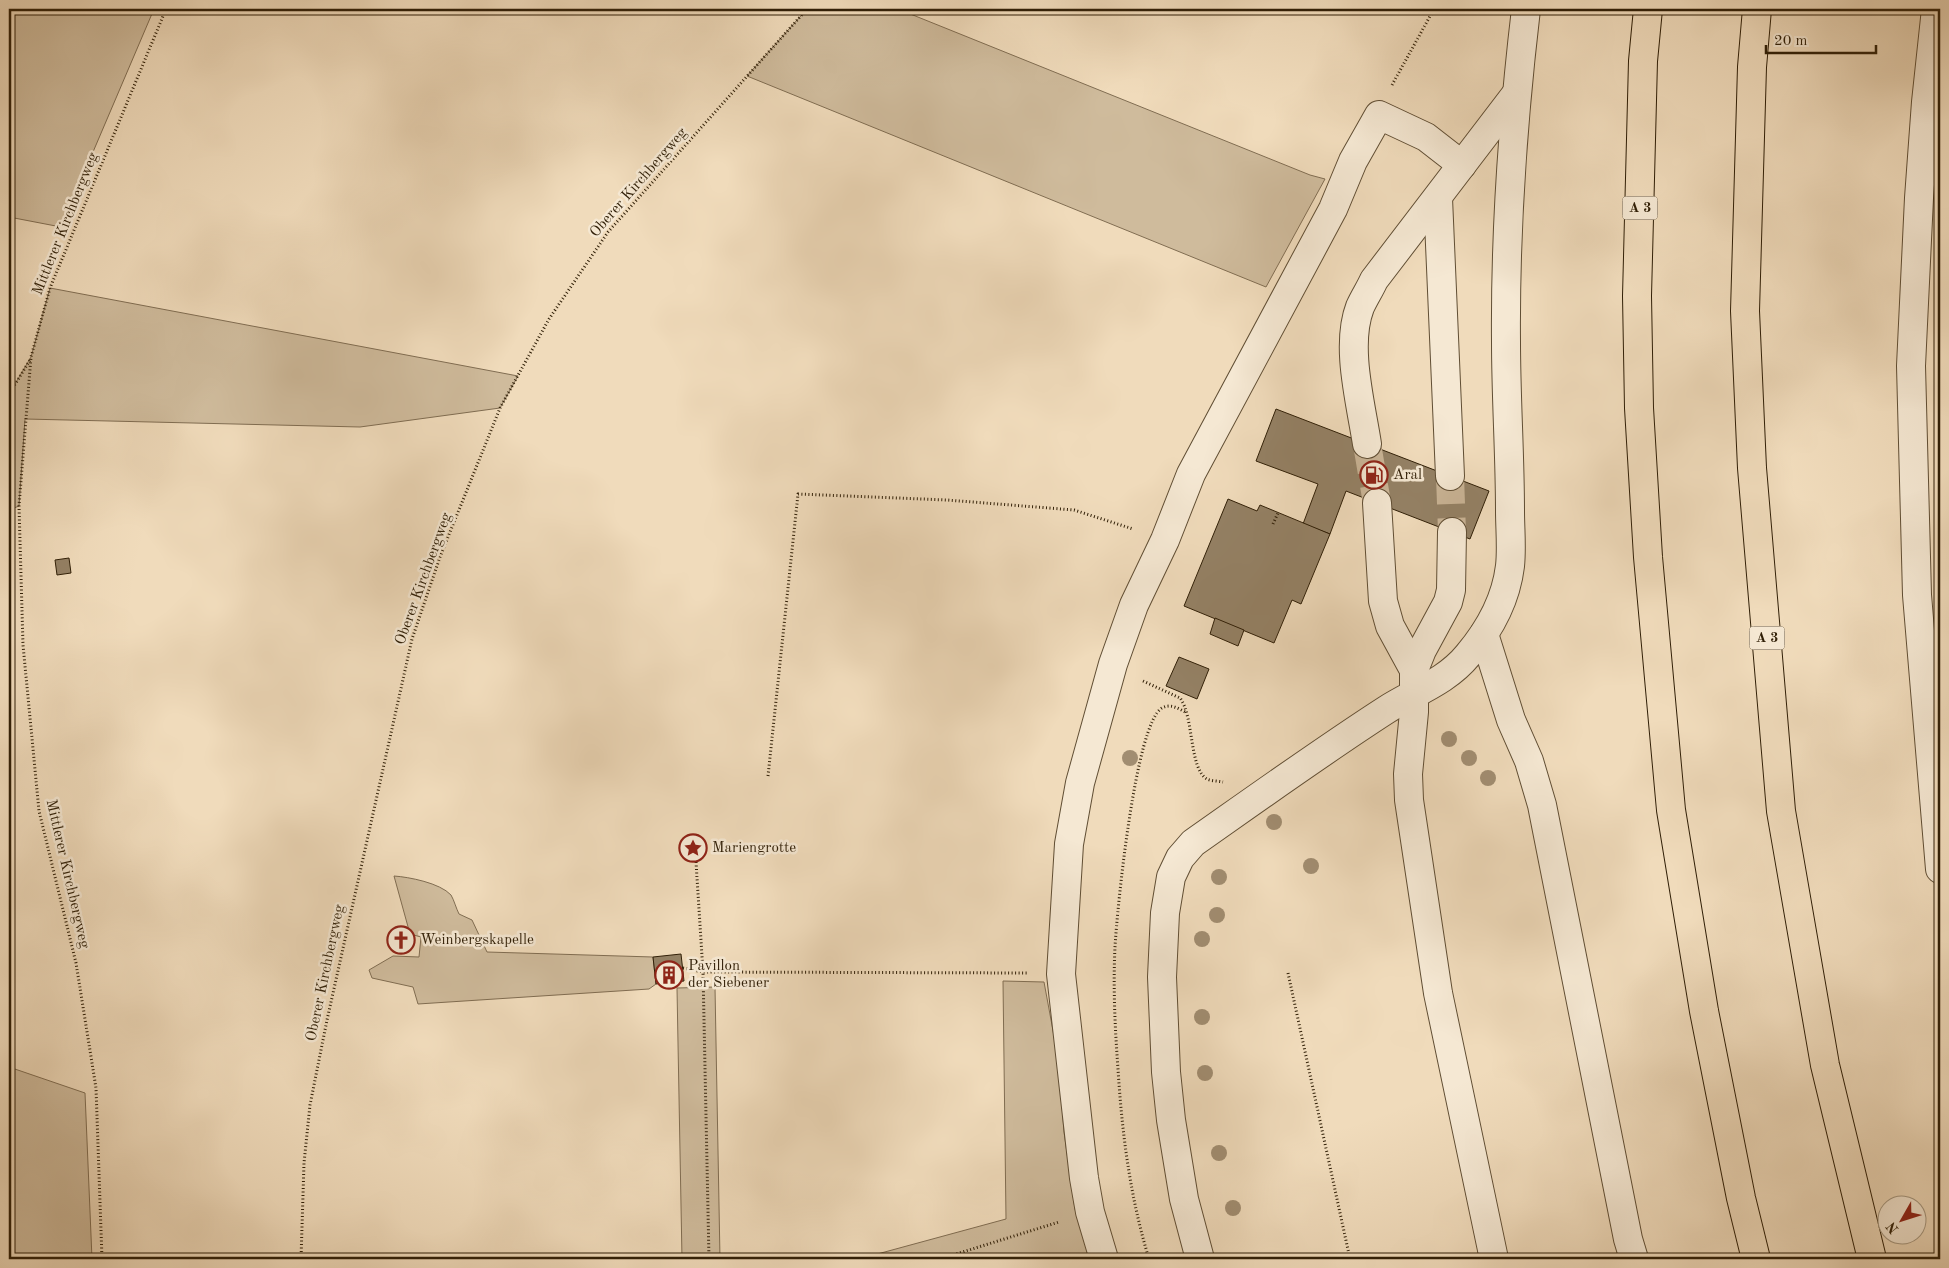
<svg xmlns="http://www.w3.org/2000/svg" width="1949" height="1268" viewBox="0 0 1949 1268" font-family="'Old Standard TT',serif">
  <rect width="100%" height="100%" fill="#f0dbbb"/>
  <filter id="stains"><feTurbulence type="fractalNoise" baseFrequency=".004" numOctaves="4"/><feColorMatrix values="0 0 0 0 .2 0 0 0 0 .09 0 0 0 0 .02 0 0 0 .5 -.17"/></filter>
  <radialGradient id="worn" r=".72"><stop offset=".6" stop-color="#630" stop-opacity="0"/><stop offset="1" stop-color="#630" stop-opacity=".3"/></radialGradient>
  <g fill="#cfbb9c" stroke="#806d52">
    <path d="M9 9H154L61 227 9 217Z"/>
    <path d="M807 9H898L1310 175 1325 179 1266 287 747 76Z"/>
    <path d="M50 288 518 376 500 408 360 427 25 419 19 506 9 510V394L31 357Z"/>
    <path d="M394 876C409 877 440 883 451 895 454 900 456 908 459 914L472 920 487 952 653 957 656 984 649 989 418 1004 413 987 372 978 369 970 393 956 419 957 421 937 410 934Z"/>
    <path d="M1003 981 1044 982 1059 1063 1064 1132 1075 1209 1090 1259H859L1006 1219Z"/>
    <path d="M715 987 720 1259H682L677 988Z"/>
    <path d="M9 1067 85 1093 92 1259H9Z"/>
  </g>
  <g fill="#948165" stroke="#301f07">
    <path d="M1276 409 1489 491 1470 539 1346 491 1330 534 1303 524 1318 484 1256 461Z"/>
    <path d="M1228 499 1257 511 1260 505 1330 534 1301 604 1292 600 1274 643 1184 606Z"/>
    <path d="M69 558 71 573 57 575 55 560Z"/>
    <path d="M1215 618 1244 630 1238 646 1210 634Z"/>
    <path d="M1179 657 1209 669 1197 699 1166 686Z"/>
    <path d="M681 954 684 981 656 984 653 957Z"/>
  </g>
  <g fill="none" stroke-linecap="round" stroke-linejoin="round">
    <g stroke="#cab597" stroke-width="28" stroke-dasharray="28 14" stroke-linecap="butt">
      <path d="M1367 444 1377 503"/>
      <path d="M1450 476 1452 532"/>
    </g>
    <g stroke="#604e34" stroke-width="30">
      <g id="minor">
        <path d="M1936 9 1926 102 1919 198 1911 366 1917 595 1940 869"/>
        <path d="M1438 198 1450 476"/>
        <path d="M1367 444C1361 404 1345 346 1360 307 1364 298 1370 289 1374 280L1516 94"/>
        <path d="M1377 503 1383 601 1390 626 1414 670"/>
        <path d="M1452 532 1451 590 1448 602 1422 650 1414 670V712L1408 774 1409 800 1438 993 1494 1259"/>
        <path d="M1484 634 1511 720 1529 761 1542 805 1628 1239 1634 1259"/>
        <path d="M1104 1259 1090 1212 1084 1178 1061 974 1069 844 1080 783 1113 664 1134 605 1165 540 1191 474 1333 209 1353 161 1379 115 1426 137 1462 165"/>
        <path d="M1200 1259 1184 1199 1171 1120 1166 1072 1162 977 1165 913 1171 877 1180 858 1193 843C1257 798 1321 752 1386 710 1414 692 1446 682 1468 655 1490 629 1506 599 1510 566 1512 548 1510 529 1510 511 1510 455 1506 398 1506 342 1505 230 1513 119 1526 9"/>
      </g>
    </g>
    <g stroke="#301f07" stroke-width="30">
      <g id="highway">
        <path d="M1648 9 1643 61 1637 296 1639 408 1648 557 1671 810 1704 1011 1741 1198 1756 1259"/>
        <path d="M1757 9 1752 67 1745 311 1752 468 1781 811 1825 1065 1872 1259"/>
      </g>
    </g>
    <g stroke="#301f07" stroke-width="3" stroke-dasharray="1 2.5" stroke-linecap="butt">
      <path d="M1392 85 1434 9"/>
      <path d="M9 394 30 360"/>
      <path d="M1273 524 1278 513"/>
      <path d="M1143 681 1180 698C1194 716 1189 769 1207 779 1211 781 1218 781 1223 782"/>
      <path d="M768 776 798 494 947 500 1074 510 1133 529"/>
      <path d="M696 862 703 972 709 1259"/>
      <path d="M683 968 703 972 1028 973"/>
      <path d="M1288 973 1350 1259"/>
      <path d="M102 1259 96 1088 76 963 39 811 23 645 19 506 31 357 50 288 166 9"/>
      <path d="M301 1259 304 1163 310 1105 327 1020 412 639 440 557 500 408 549 319 608 232 807 9"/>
      <path d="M940 1259 1059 1222"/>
      <path d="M1149 1259C1130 1197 1122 1133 1118 1069 1115 1028 1113 987 1115 947 1117 911 1135 724 1162 708 1171 703 1179 709 1187 713"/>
    </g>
    <use href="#minor" stroke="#f5e8d3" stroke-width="28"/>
    <use href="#highway" stroke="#f0dbbb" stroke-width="28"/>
  </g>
  <g fill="#a18d71">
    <circle cx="1449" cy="739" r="8"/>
    <circle cx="1130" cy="758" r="8"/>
    <circle cx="1469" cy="758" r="8"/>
    <circle cx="1488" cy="778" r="8"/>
    <circle cx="1274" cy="822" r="8"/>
    <circle cx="1311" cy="866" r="8"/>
    <circle cx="1219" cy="877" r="8"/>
    <circle cx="1217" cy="915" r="8"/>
    <circle cx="1202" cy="939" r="8"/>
    <circle cx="1202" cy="1017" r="8"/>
    <circle cx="1205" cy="1073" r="8"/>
    <circle cx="1219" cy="1153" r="8"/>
    <circle cx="1233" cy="1208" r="8"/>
  </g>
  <defs>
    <g id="fuel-ring" transform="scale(1.4375)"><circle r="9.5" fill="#f5e8d3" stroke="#8f2418" stroke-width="1.5"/><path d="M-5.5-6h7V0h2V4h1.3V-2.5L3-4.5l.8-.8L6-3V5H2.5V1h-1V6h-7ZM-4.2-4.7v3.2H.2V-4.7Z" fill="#8f2418"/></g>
    <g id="sight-ring" transform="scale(1.4375)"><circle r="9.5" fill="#f5e8d3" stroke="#8f2418" stroke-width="1.5"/><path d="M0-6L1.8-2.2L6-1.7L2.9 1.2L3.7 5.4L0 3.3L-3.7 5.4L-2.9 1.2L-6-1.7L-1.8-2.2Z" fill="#8f2418"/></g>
    <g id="church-ring" transform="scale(1.4375)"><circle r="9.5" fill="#f5e8d3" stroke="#8f2418" stroke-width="1.5"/><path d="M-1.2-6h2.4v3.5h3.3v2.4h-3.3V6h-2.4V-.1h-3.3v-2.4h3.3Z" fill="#8f2418"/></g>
    <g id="building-ring" transform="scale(1.4375)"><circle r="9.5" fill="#f5e8d3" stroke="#8f2418" stroke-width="1.5"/><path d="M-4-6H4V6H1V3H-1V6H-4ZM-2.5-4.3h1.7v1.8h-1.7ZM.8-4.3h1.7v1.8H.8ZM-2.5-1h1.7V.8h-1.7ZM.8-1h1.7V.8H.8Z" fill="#8f2418"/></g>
  </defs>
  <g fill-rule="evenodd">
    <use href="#fuel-ring" x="1374" y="475"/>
    <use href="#sight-ring" x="693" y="848"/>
    <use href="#church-ring" x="401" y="940"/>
    <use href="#building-ring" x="669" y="975"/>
  </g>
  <g text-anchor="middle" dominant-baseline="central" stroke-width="5" stroke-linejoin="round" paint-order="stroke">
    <g fill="#f5e8d3" stroke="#6b5b44" stroke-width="1">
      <rect x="1622.5" y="196.5" width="35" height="23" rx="4"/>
      <rect x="1749.5" y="626.5" width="35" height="23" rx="4"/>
    </g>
    <g font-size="14" font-weight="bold" fill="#301f07">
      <text x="1640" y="208">A 3</text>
      <text x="1767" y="638">A 3</text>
    </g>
    <g font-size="15" fill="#301f07" stroke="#f5e8d3">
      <text transform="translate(639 183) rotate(-49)">Oberer Kirchbergweg</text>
      <text transform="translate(66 224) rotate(-68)">Mittlerer Kirchbergweg</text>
      <text transform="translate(424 579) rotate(-70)">Oberer Kirchbergweg</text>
      <text transform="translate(67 874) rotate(77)">Mittlerer Kirchbergweg</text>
      <text transform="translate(326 973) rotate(-78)">Oberer Kirchbergweg</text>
    </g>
    <g font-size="15" fill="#301f07" stroke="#f5e8d3" text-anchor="start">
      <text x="1393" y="475">Aral</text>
      <text x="712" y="848">Mariengrotte</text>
      <text x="420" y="940">Weinbergskapelle</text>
      <text x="688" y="966">Pavillon<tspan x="688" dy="17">der Siebener</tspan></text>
    </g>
  </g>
  <rect width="1949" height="1268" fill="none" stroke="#f0dbbb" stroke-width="30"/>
  <rect x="10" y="10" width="1929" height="1248" fill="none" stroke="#301f07" stroke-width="2.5"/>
  <rect x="15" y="15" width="1919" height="1238" fill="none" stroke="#301f07"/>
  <g transform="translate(1902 1220) rotate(231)"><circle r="24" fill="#f5e8d3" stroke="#a69881"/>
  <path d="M0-4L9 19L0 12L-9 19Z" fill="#8f2418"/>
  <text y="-8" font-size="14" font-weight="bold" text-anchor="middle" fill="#301f07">N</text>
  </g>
  <path d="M1766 45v8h110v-8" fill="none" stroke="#301f07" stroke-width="2.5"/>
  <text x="1774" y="45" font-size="15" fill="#301f07" stroke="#f5e8d3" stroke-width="4" paint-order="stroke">20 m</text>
  <rect width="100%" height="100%" filter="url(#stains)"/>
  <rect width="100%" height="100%" fill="url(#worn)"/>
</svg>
